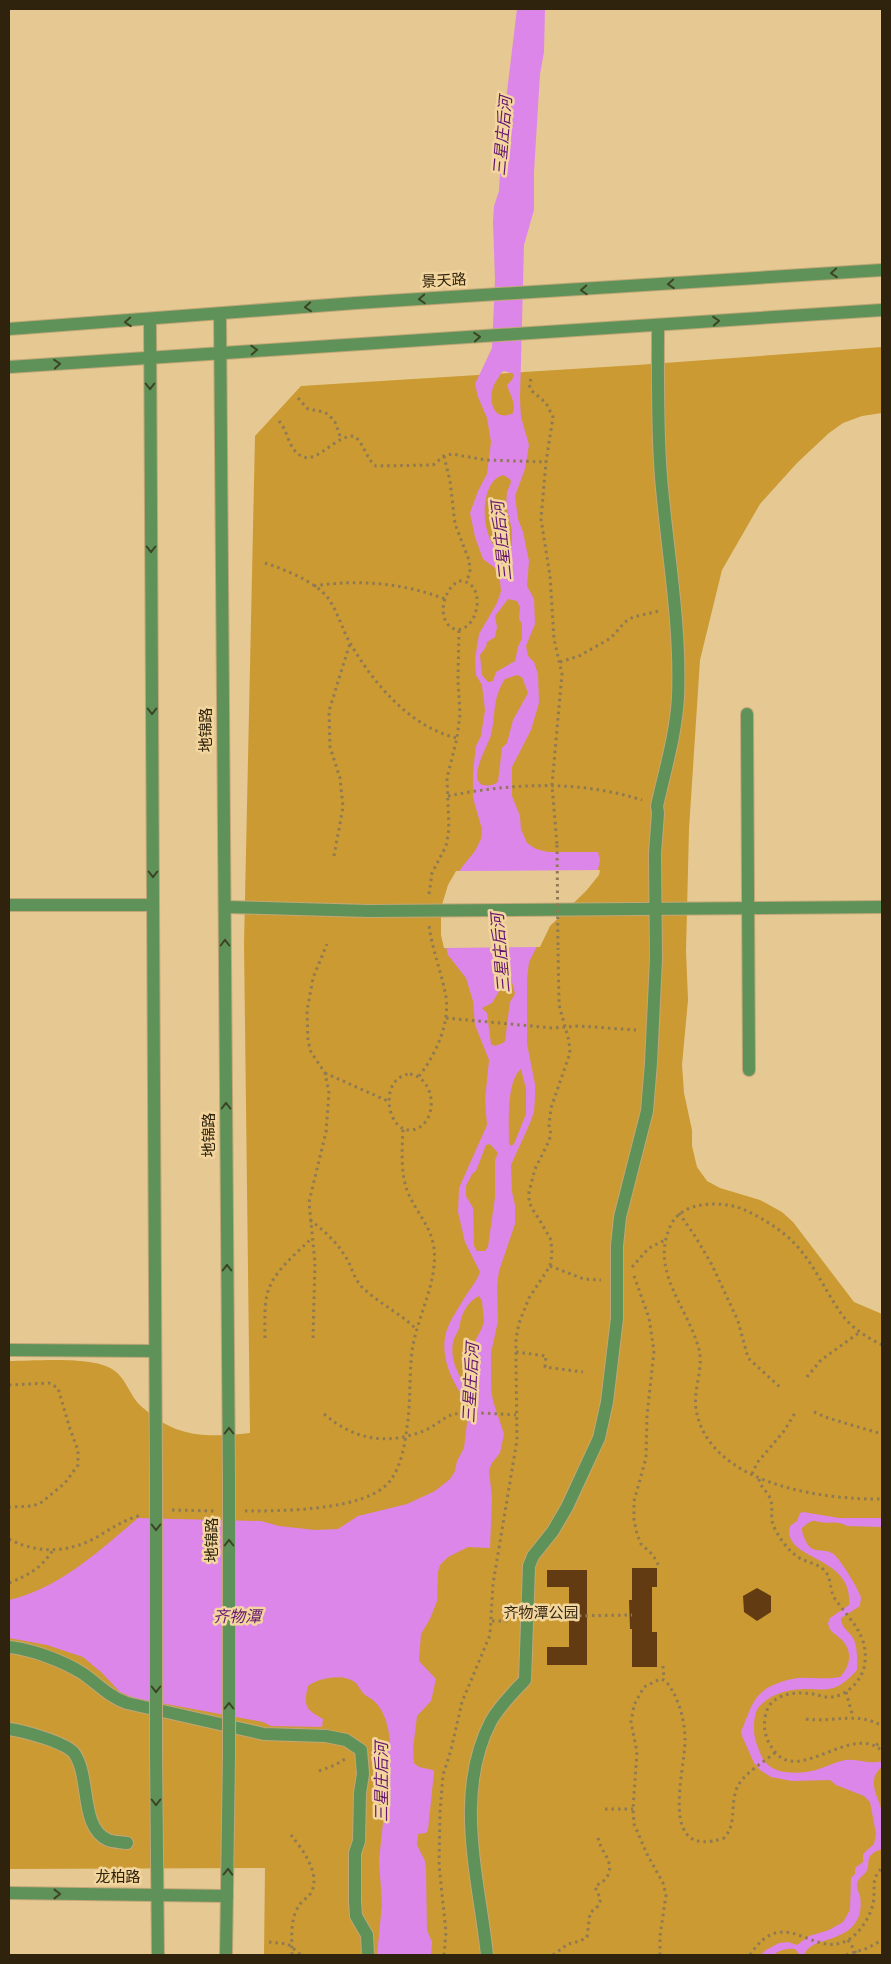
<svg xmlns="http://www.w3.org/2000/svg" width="891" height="1964" viewBox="0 0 891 1964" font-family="Overpass,'Noto Sans SC',sans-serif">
  <rect width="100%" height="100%" fill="#e6c892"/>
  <path fill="#cb9a32" d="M882 347V413L862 416 843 423 829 433 797 463 760 504 722 570 700 660 689 829 686 951 688 1000 682 1065 684 1093 692 1130V1146L697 1167 707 1181 720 1188 760 1200 782 1212 793 1222 854 1302 882 1314V1955H264L265 1868 9 1869V1361C34 1361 91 1356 112 1369 125 1377 128 1391 137 1402 140 1406 145 1409 148 1412 180 1439 211 1437 250 1433L244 944 255 436 301 386 637 365Z"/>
  <g fill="#dc86e9" fill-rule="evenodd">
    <path d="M517 9H545L544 52 540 74 534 172V210L524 245 520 399 521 417 529 445 525 469 515 496 518 519 523 532 529 561 527 586 534 599 535 624 526 646 528 656 534 662 538 674 539 703 531 730 512 767V796L520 816 521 829 527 843 536 849 548 852H598L600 860 597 874 548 925 529 962 527 979V1044L535 1084V1097L534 1112 530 1123 511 1165 512 1192 515 1205V1224L499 1271 497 1286 498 1321 491 1353V1389L493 1401 504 1434 500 1453 492 1463 489 1470 492 1498 490 1548 468 1547 448 1557 440 1565 438 1572 437 1601 430 1619 421 1634 419 1661 436 1679 431 1701 417 1716 413 1749 414 1763 419 1767 433 1770 434 1772 428 1830 426 1833 418 1834 417 1845 425 1861 426 1869 427 1930 432 1942 431 1955H377L382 1904 379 1860 386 1795V1781L378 1766C379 1756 390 1752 390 1742 389 1729 385 1711 375 1702 372 1698 366 1697 363 1693 360 1690 359 1686 356 1683 345 1673 319 1677 308 1686 303 1706 306 1710 323 1719L322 1727 271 1726 263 1722 134 1698 120 1692 102 1673 83 1657 47 1645 9 1638V1600C60 1588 99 1551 138 1518L261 1521 279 1526 315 1530 338 1529 358 1516 407 1504 435 1491 450 1479 455 1471 457 1461 464 1448 469 1406C455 1386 441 1363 445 1337 447 1325 456 1312 462 1302 468 1291 476 1283 480 1272L465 1242 458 1212 459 1188 487 1125 485 1100 489 1060 475 1025 473 1001 466 978 448 955 443 935 450 886 462 867 475 851 481 839 482 829 473 798V772L476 746 481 736 485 710 482 685 476 675 475 659 479 634 497 603 501 591 499 571 483 559 475 537 470 513 478 491 487 474 491 442 487 418 478 397 475 384 492 348 495 280 493 222 494 206 499 191 503 125ZM504 371 514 374 512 380 507 385C510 395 516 402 513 413 492 424 487 397 495 383 497 379 499 378 501 373ZM503 475 510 479 511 482 507 492 506 505 512 530V548L510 553 504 554C480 545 477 482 503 475ZM508 599 517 601 520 607 519 619 522 624V638L518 647 515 661 496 672 493 681 488 682 482 675 480 655 486 647 487 642 495 637 497 627 495 616ZM517 675 522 677 528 693 513 720 507 743 502 748 498 782C494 785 489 786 483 785 467 779 488 746 491 735 496 714 492 699 505 679ZM506 980 512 982 515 994 510 1002 505 1041 503 1043 495 1046 491 1044 487 1013 482 1008 492 1003ZM521 1069 526 1089V1114L514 1144 511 1146 509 1143C509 1125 506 1081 521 1069ZM490 1144 498 1153 495 1160V1197L488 1247 485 1251H477L474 1246 473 1208 466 1196V1186L472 1174 476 1171 486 1145ZM479 1296 482 1301 484 1321 482 1328 474 1343 470 1357 472 1376 478 1394 476 1399C463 1384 449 1363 453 1342 454 1336 460 1330 460 1324 461 1314 469 1300 479 1296Z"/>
    <path d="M803 1512 839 1518H882V1527L847 1526C838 1520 830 1524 820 1522 818 1522 815 1520 813 1521 810 1521 802 1527 802 1529 802 1530 803 1536 804 1537 811 1556 819 1547 832 1553 838 1555 860 1591 861 1598 861 1599 860 1604 860 1606L841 1618C841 1628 849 1631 853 1638 858 1647 857 1660 857 1670 852 1676 843 1684 836 1687 826 1691 816 1689 806 1689 789 1689 769 1694 758 1708 753 1716 753 1733 756 1742 758 1747 760 1754 763 1759 773 1776 800 1774 816 1770 826 1767 835 1762 845 1760 857 1758 870 1765 882 1761V1767C864 1781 881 1800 882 1813 883 1825 882 1837 882 1849 862 1856 872 1862 866 1872 863 1876 857 1879 857 1885 857 1889 859 1893 860 1896 861 1901 861 1911 859 1916 847 1945 812 1935 804 1955H800L795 1949C788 1948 778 1950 774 1955H760L766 1950 779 1943 788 1942 797 1945 809 1936 829 1930 843 1922 850 1910 851 1878 855 1874V1868L863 1862V1854L874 1844 876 1834 870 1802 864 1796 836 1785 830 1780 792 1781 771 1777 760 1770 754 1763 742 1736 741 1732C752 1706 753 1691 781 1682 790 1679 799 1677 808 1678 820 1678 829 1679 840 1677 850 1666 853 1653 843 1641 837 1634 829 1633 828 1623L830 1618 849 1605C854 1554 781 1561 790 1526L797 1521 800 1513Z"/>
  </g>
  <path fill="#e6c892" d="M600 870 599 875 586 891 550 926 540 947 444 948 441 935V908L448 885 456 871Z"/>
  <g fill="#633b12">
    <path d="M632 1568H657V1587H652V1632H657V1667H632V1629H630L629 1600H632Z"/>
    <path d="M547 1570H587V1665H547V1647H569V1587H547Z"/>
    <path d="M757 1588 771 1596V1612L757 1621 744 1612 743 1596Z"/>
  </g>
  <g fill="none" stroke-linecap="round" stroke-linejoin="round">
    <g stroke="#c1a777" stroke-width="14">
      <g id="minor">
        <path d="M220 314 229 1480"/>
        <path d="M150 320 156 1478"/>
        <path d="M9 329 356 303 882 270"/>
        <path d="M9 367 882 310"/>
        <path d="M747 714 749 1070"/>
        <path d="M9 905H153"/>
        <path d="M225 907 369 911 882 907"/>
        <path d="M9 1350 155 1351"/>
        <path d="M9 1647C31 1649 63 1661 82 1673 97 1683 109 1697 127 1703L264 1734 326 1736 346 1740 361 1750 363 1774 360 1793 359 1841 355 1853V1901L356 1916 367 1935 368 1955"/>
        <path d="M9 1729C23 1731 65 1742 74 1753 91 1776 79 1827 108 1840 113 1842 121 1842 127 1843"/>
        <path d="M156 1754 158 1955"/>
        <path d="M9 1893 227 1896"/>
        <path d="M226 1955 229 1754"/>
        <path d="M487 1955C479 1879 453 1794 491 1721 500 1705 513 1693 525 1680L529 1566 533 1556 553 1531 567 1507 599 1438 607 1402 617 1318V1246L620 1217 647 1111 651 1063 656 959 655 853 658 813 657 806C665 770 676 734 678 697 681 624 667 550 661 477 657 427 658 376 658 325"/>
      </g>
    </g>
    <g stroke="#8f7a53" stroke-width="3" stroke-dasharray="2.5 4" stroke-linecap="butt">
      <path d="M531 379 529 385 532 391 546 403 553 417 546 462 541 519 550 576 554 639 562 674 552 785 557 845"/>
      <path d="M298 398 308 409 324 412 329 415 335 422 341 439"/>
      <path d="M279 421C287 430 288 444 296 452 314 471 331 436 354 436 365 444 365 458 376 466L433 465 444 456 452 454 486 460 546 462"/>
      <path d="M444 456 450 481 455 524 469 560 470 570 467 582"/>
      <path d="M265 563C284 569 316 582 328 598 338 612 342 629 350 643 374 684 410 727 457 738"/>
      <path d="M459 581C486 580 481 628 457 630 435 624 442 589 459 581Z"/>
      <path d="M314 586C359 579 403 583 445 599"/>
      <path d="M560 662 579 656 611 638 625 622 633 617 659 611"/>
      <path d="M448 796C512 783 579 780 642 800"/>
      <path d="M334 856 343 807 340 778 330 747 329 711 350 643"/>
      <path d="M429 894 432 873 446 846 449 829 447 778 457 738 460 714 458 680 459 630"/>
      <path d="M446 1018 553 1028 579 1026 636 1030"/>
      <path d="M325 1073 390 1102"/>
      <path d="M410 1074C438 1079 438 1126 412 1130 386 1133 378 1077 410 1074Z"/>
      <path d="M419 1076C435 1056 450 1024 446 997 442 973 432 950 429 925"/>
      <path d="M679 1213 695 1236 712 1265 738 1321 748 1358 782 1389"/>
      <path d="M310 1220C325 1231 340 1245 349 1263 353 1272 356 1282 364 1289 380 1304 400 1313 416 1329"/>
      <path d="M550 1266 584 1279 601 1280"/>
      <path d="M632 1267 649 1248 665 1240"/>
      <path d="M634 1276 649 1318 654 1351 647 1416 646 1458 634 1501V1520L637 1534 641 1544 653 1555 660 1568"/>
      <path d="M265 1338C265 1324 264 1309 267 1295 272 1272 296 1254 312 1238"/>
      <path d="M313 1338 315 1263 309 1202 326 1132 329 1093 325 1073 311 1052 308 1041 307 1011 313 978 327 944"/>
      <path d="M882 1345C868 1338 853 1329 843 1316 826 1293 815 1265 795 1244 782 1230 762 1218 745 1210 730 1203 705 1202 690 1208 678 1213 672 1220 668 1232 653 1273 687 1308 698 1346 705 1367 693 1388 696 1409 708 1484 822 1500 882 1499"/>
      <path d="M516 1352 546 1356 545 1367 583 1372"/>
      <path d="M807 1377 821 1360 860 1332"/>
      <path d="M9 1385 49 1383 58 1388 70 1429 78 1450V1465L65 1483 42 1502 33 1506 9 1507"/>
      <path d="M814 1412 828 1418 882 1434"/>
      <path d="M324 1414C356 1441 389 1446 428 1429 436 1425 443 1418 451 1415 461 1411 502 1414 516 1415"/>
      <path d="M752 1474 757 1463 784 1431 795 1413"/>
      <path d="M759 1479C760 1487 767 1491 770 1498 773 1505 771 1513 772 1521 775 1533 788 1551 798 1557 807 1563 818 1563 825 1571 832 1579 829 1590 835 1599 849 1619 868 1634 865 1662 864 1678 848 1696 831 1697 825 1698 819 1695 813 1694 793 1691 768 1694 765 1718 763 1731 767 1743 776 1753 801 1782 853 1723 882 1751"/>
      <path d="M172 1510 214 1511"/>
      <path d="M245 1511C280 1511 367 1511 390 1481 401 1467 405 1444 407 1427 411 1402 409 1376 412 1351 417 1316 438 1283 434 1248 431 1227 418 1214 410 1197 400 1178 402 1150 403 1129"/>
      <path d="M9 1539C37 1554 69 1553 97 1537 112 1528 124 1520 141 1515"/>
      <path d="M9 1583C29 1575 41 1568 53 1550"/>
      <path d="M566 1616 632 1615"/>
      <path d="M492 1621H511"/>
      <path d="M663 1666 664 1679"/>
      <path d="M846 1692 853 1717"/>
      <path d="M806 1719C833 1723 858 1711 882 1726"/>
      <path d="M876 1745 882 1742"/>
      <path d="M319 1771 335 1765 345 1759"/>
      <path d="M605 1809H633"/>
      <path d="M291 1835C302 1849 320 1872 312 1891 309 1898 300 1901 297 1909 290 1922 292 1941 292 1955"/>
      <path d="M848 1940 856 1953"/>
      <path d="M269 1942 288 1944 301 1955"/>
      <path d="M444 1955 446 1932 439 1865 440 1812 443 1775 451 1750 462 1702 490 1635 493 1584 517 1440 516 1360V1339L519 1323 529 1298 550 1266 552 1254 551 1240 539 1219 533 1210 529 1202V1192L535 1169 548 1143 551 1135 549 1125 551 1108 570 1053 569 1041 559 1005 558 948"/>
      <path d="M553 1955 568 1944 580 1941 587 1937 590 1913 598 1906 600 1902V1898L595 1887C599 1883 604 1882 607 1877 616 1860 598 1850 598 1836"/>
      <path d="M660 1955V1936L666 1895 663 1883 647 1854 634 1824 633 1809 637 1752 631 1722 634 1705 644 1687 660 1679C667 1680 670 1687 673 1692 681 1706 685 1725 685 1740 685 1773 657 1861 724 1838 736 1825 731 1810 735 1794 738 1776 763 1763 776 1752"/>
      <path d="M750 1955C784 1903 812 1958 846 1941 859 1935 870 1917 873 1904 876 1890 870 1879 882 1868"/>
      <path d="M846 1955 868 1948 882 1940"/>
    </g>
    <use href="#minor" stroke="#5e9259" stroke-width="12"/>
    <g stroke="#c1a777" stroke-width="14" stroke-linecap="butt">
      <g id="minor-bridge">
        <path d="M156 1478V1754"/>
        <path d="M229 1480V1754"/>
      </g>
    </g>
    <path stroke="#8f7a53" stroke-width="3" stroke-dasharray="2.5 4" stroke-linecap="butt" d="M557 845 558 948"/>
    <use href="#minor-bridge" stroke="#5e9259" stroke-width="12"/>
  </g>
  <defs><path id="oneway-chevron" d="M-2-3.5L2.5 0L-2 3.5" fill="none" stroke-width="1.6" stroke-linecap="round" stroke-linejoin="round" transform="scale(1.25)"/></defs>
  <g stroke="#3d4424">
    <use href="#oneway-chevron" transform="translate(834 273) rotate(176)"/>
    <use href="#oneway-chevron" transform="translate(671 284) rotate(176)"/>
    <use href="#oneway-chevron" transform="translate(584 290) rotate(177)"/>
    <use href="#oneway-chevron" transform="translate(422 299) rotate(177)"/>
    <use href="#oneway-chevron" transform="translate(308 307) rotate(175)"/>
    <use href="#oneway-chevron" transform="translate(716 321) rotate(-4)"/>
    <use href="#oneway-chevron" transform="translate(128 322) rotate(176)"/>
    <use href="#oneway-chevron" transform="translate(477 337) rotate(-4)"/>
    <use href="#oneway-chevron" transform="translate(254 350) rotate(-3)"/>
    <use href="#oneway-chevron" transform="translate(57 364) rotate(-4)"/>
    <use href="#oneway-chevron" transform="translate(150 386) rotate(90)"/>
    <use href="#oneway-chevron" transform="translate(151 549) rotate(90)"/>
    <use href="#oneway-chevron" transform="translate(152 711) rotate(90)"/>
    <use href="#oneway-chevron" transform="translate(153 874) rotate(90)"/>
    <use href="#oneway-chevron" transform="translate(225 943) rotate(-90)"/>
    <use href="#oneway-chevron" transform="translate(226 1106) rotate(-90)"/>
    <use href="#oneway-chevron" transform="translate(227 1268) rotate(-90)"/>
    <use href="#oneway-chevron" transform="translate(229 1431) rotate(-90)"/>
    <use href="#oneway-chevron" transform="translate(156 1527) rotate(90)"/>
    <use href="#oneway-chevron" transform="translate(229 1543) rotate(-90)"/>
    <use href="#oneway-chevron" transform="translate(156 1689) rotate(90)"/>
    <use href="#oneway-chevron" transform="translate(229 1706) rotate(-90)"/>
    <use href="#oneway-chevron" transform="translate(156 1802) rotate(90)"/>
    <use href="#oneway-chevron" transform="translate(228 1872) rotate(-89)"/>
    <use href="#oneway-chevron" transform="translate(57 1894)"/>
  </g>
  <g text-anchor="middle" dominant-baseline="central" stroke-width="5" stroke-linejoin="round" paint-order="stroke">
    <g font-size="15" fill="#2f230d" stroke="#f3d59e">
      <text transform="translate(444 282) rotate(-3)">景天路</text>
      <text transform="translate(207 730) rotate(-90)">地锦路</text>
      <text transform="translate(210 1135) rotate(-90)">地锦路</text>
      <text transform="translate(213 1540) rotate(-90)">地锦路</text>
      <text x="118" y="1878">龙柏路</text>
    </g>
    <g font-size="15" fill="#342813" stroke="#f3d59e">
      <text x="541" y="1614">齐物潭公园</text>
    </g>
    <g font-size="16" font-style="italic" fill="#651670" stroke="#f3d59e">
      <text transform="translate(504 136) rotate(-85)">三星庄后河</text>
      <text transform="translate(503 541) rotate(-96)">三星庄后河</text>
      <text transform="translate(502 953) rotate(-95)">三星庄后河</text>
      <text transform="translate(472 1383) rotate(-87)">三星庄后河</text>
      <text x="237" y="1618">齐物潭</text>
      <text transform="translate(383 1782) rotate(-90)">三星庄后河</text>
    </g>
  </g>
  <rect width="891" height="1964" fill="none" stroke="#2f230d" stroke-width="20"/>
</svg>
